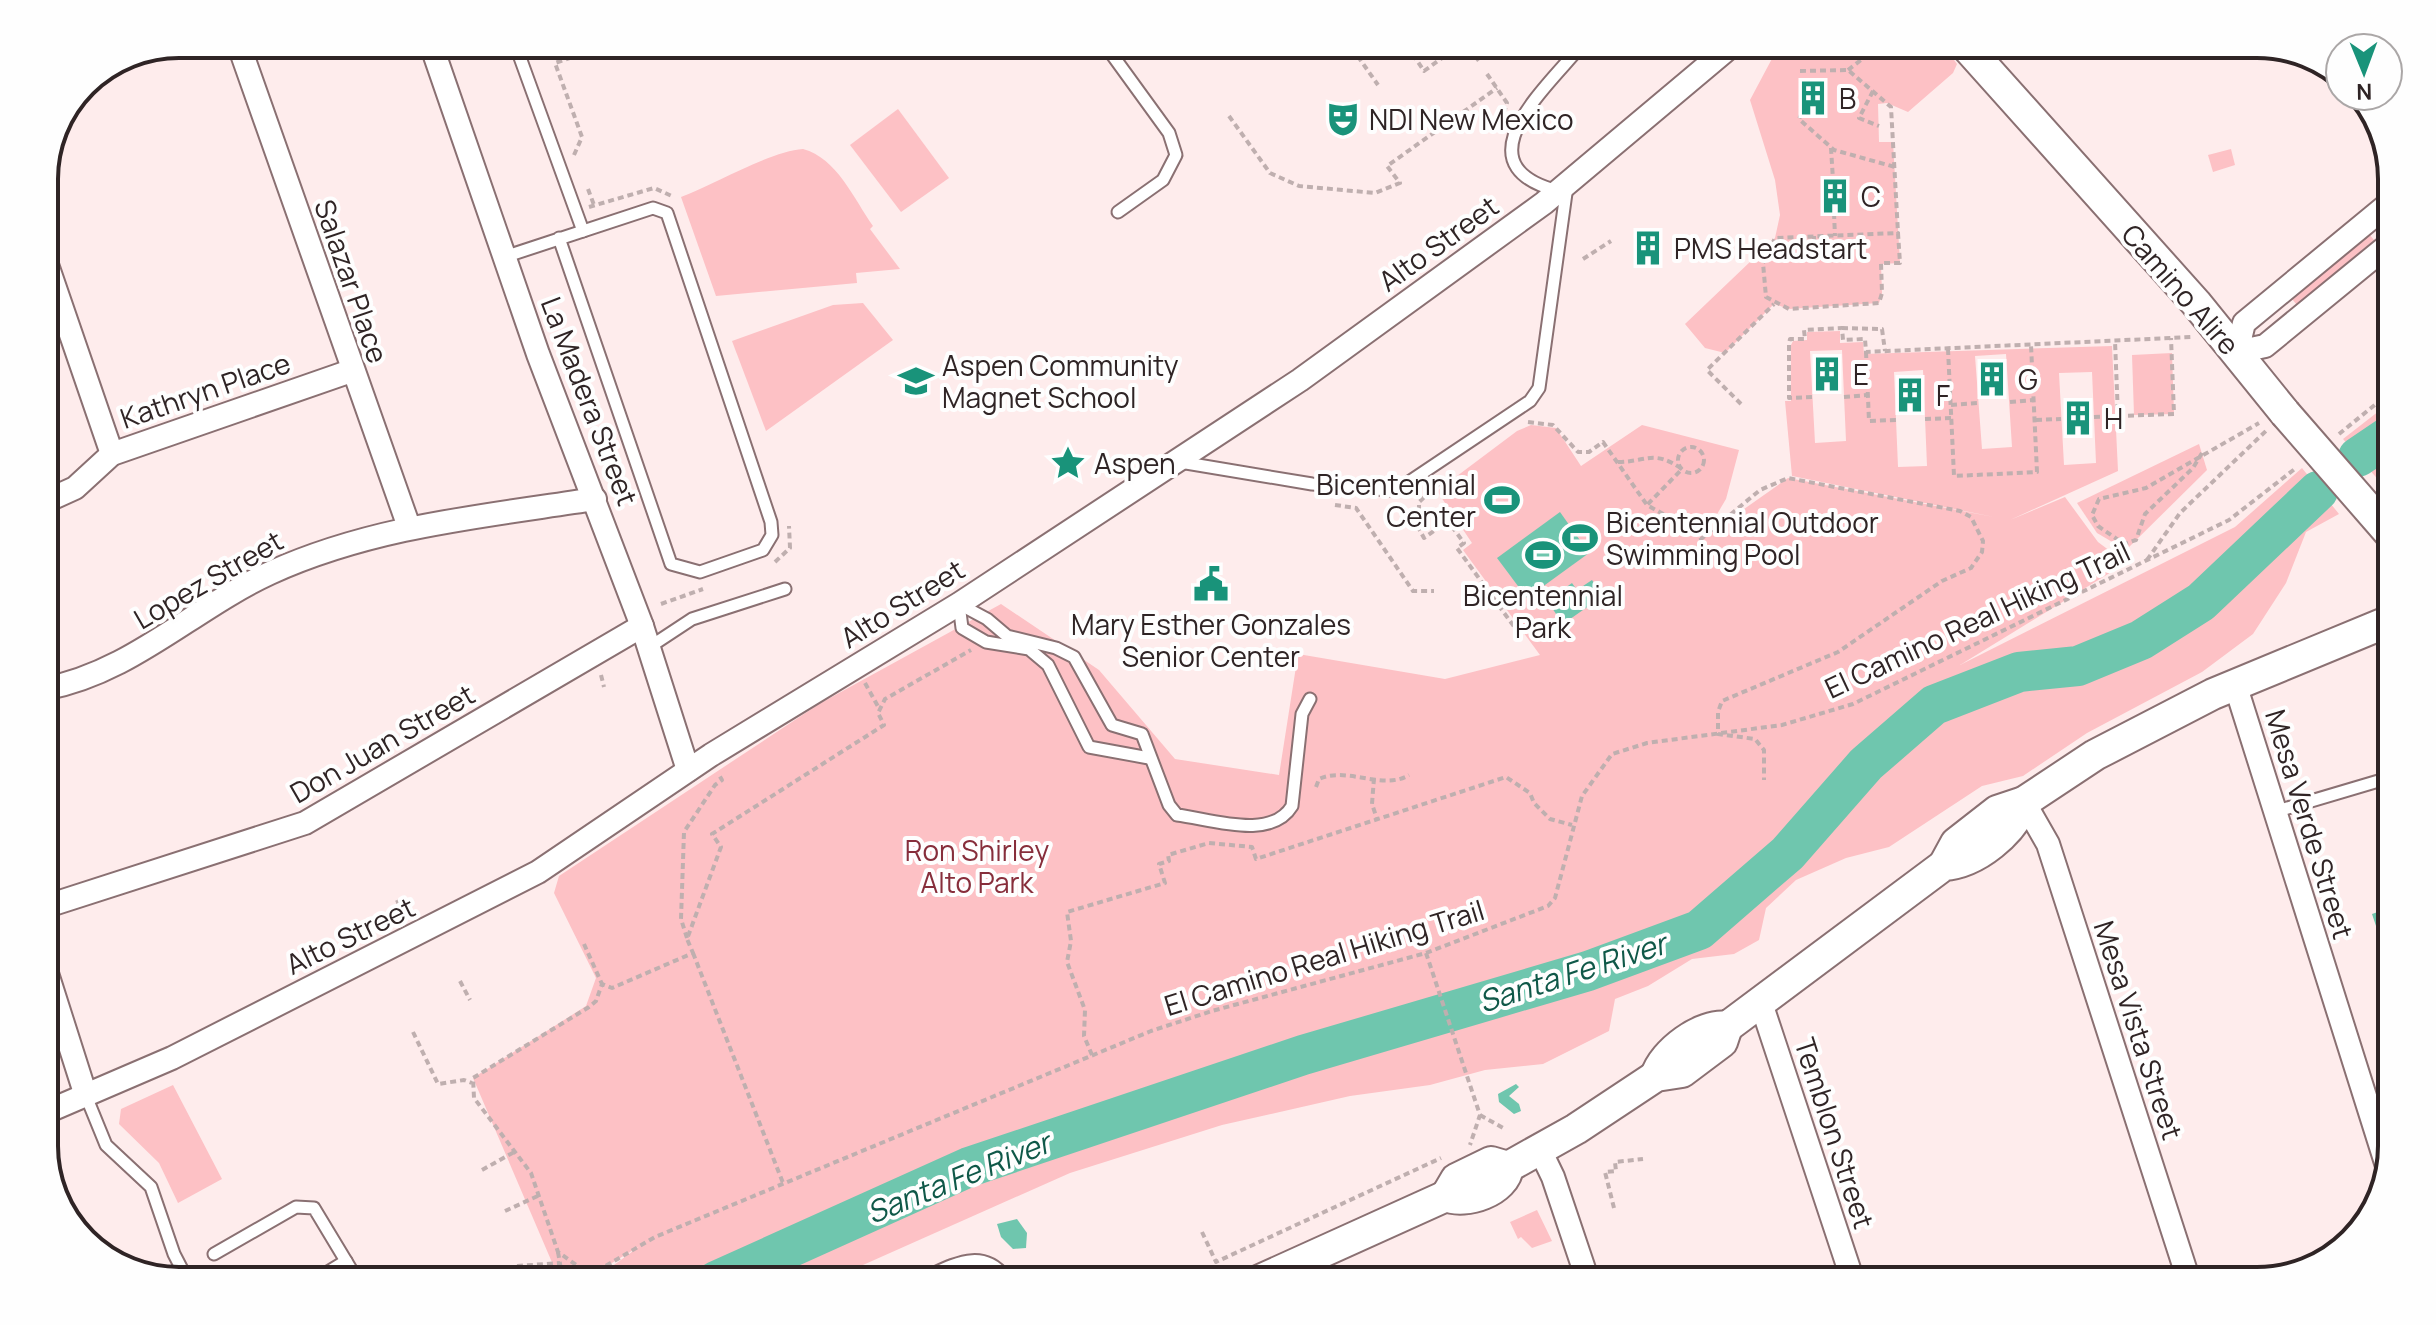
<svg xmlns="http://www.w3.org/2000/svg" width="2436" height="1325" viewBox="0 0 2436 1325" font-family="Manrope,sans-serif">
  <rect width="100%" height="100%" fill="#feecec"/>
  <g fill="#fdc1c5" fill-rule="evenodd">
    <path d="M1943 45 1957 64 1953 73 1908 112 1887 103 1878 104 1879 142H1893L1900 263 1881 264 1882 293 1879 303 1789 309 1774 304 1725 353 1705 348 1685 324 1775 238 1780 215 1775 180 1750 100 1775 53 1791 46Z"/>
    <path d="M898 109 949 178 901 212 850 145Z"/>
    <path d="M803 149C837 158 854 199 873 226L870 229 900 269 856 273 857 283 716 296 681 197C715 184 771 151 803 149Z"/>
    <path d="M2231 149 2235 165 2213 172 2208 155Z"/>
    <path d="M2369 234 2374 240 2297 305 2292 299Z"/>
    <path d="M863 303 893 340 766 431 732 341 833 305Z"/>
    <path d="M1840 331V343L1863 342 1864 354 2112 346 2118 471 2010 520 2065 497 2098 542 2126 563 1960 665 2235 527 2302 468 2339 514 2306 532 2286 583 2253 634 2202 672 2087 733 2023 776 1982 786 1889 847 1846 858 1796 880 1766 908 1759 940 1734 954 1692 959 1648 986 1615 999 1609 1031 1543 1064 1485 1070 1430 1085 1350 1096 1222 1125 1070 1173 827 1281H592L640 1246 582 1281H560L473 1078 586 1006 596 978 554 893 559 876 819 704 1001 604 1099 670 1175 759 1279 775 1298 654 1445 679 1540 655 1463 550 1472 543 1437 491 1517 431 1531 425 1556 428 1581 466 1642 425 1739 450 1726 499 1703 538 1788 478 1994 517 1792 476 1785 401H1791V345L1793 341 1807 340V332ZM1842 350 1846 441 1815 443 1810 351ZM2006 354 2012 447 1982 449 1975 356ZM1923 370 1927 466 1898 467 1894 372ZM2092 372 2096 463 2064 465 2059 373Z"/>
    <path d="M2172 353 2174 414 2134 415 2132 355Z"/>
    <path d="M2392 384V479L2381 483 2343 439 2379 411Z"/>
    <path d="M2199 444 2207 470 2126 550 2097 533 2077 503Z"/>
    <path d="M173 1085 222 1179 178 1203 159 1163 119 1124 121 1109Z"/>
    <path d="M1537 1210 1552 1241 1532 1248 1521 1237 1518 1239 1510 1222Z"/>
  </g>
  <g fill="#6fc6ae">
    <path d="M1560 512 1589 553 1527 598 1497 558Z"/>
    <path d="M1592 580 1603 596 1563 624 1552 608 1566 599 1561 591 1572 583 1577 590Z"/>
    <path d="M2392 907V924L2377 929 2372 914Z"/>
    <path d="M1516 1084 1519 1087 1509 1096 1519 1104 1521 1111 1514 1114 1499 1102 1498 1094Z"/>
    <path d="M1017 1219 1027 1233 1026 1248 1013 1249 1001 1237 997 1224Z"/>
  </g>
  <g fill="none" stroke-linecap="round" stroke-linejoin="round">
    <g stroke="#6fc6ae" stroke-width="40">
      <path d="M2358 457 2392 434"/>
      <path d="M716 1281 969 1167 1303 1055 1588 971 1699 930 1788 853 1866 764 1934 705 2019 672 2078 666 2141 640 2201 602 2318 491"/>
    </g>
    <g stroke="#8a7072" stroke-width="15">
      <g id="lane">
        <path d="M1108 49 1169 133 1176 155 1163 180 1118 212"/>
        <path d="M518 52 583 231"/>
        <path d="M1558 191C1459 165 1544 90 1580 47"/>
        <path d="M504 257 653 208 667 213 771 522 772 535 763 550 700 572 671 564 559 238"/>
        <path d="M1180 462 1312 484 1389 490 1403 486 1530 401 1539 388 1567 186"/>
        <path d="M959 604 987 619 1007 636 1056 648 1074 657 1112 725 1142 734 1169 805 1177 815C1211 819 1271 841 1292 806L1302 714 1310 699"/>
        <path d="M959 604 962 628 986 642 1029 649 1048 665 1089 747 1149 758"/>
        <path d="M648 648 692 619 785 589"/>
        <path d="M2274 812 2392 777"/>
        <path d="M86 1096 106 1145 151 1187 174 1254 188 1281"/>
        <path d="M214 1254 296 1207 314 1208 358 1281"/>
        <path d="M313 1281 346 1261"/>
        <path d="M917 1281C950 1267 983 1243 1008 1281"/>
      </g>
    </g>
    <g stroke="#8a7072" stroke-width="26">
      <g id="street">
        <path d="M434 53 538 354 642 626 688 770"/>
        <path d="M242 54 409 527"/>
        <path d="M2392 201 2244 323 2237 352 2265 346 2392 242"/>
        <path d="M44 256 112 454"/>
        <path d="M44 502 75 488 112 454 351 371"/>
        <path d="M2235 684 2387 1166"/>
        <path d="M44 689C131 673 192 609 270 573 373 526 485 516 595 499"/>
        <path d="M2024 802 2048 844 2189 1281"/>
        <path d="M44 907 305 823 642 626"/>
        <path d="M44 964 86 1096"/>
        <path d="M1761 1003 1853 1281"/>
        <path d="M44 1113 172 1058 538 872 711 755 959 604 1300 380 1544 203 1731 46"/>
        <path d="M1540 1150 1553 1177 1588 1281"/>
      </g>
    </g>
    <g stroke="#8a7072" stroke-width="34">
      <g id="secondary">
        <path d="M1965 45 2196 303 2285 413"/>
        <path d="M1944 865 1956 843 1997 811 2024 802 2095 755 2213 694 2392 620"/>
        <path d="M1656 1076C1663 1052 1702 1023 1727 1027L1944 865C1976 863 2014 832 2024 802"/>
        <path d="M1446 1196 1456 1179 1491 1162 1508 1167"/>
        <path d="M1258 1281 1446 1196C1465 1205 1506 1191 1508 1167L1576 1129 1656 1076 1682 1072 1722 1042 1727 1027"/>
      </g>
    </g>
    <g stroke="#bfafaf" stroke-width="4" stroke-dasharray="6 4" stroke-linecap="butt">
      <path d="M1352 48 1378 85"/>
      <path d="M1383 48 1414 56 1424 71 1456 48"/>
      <path d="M1469 48 1479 61"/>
      <path d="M1338 56 1349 48"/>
      <path d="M1848 70 1870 53"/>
      <path d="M1800 71 1848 70 1891 107 1898 233"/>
      <path d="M1487 74 1507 103 1503 116"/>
      <path d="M1873 91 1859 118 1879 126"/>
      <path d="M1802 113 1799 119 1834 150 1895 167"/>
      <path d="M1229 116 1270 173 1299 186 1375 193 1400 183 1387 166 1497 88"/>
      <path d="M1831 148 1833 180"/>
      <path d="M574 155 582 137 555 63 588 52"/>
      <path d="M588 189 594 205"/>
      <path d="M589 207 654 188 674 197"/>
      <path d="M1834 213 1835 236"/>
      <path d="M1898 233 1900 263H1881L1882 293 1879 303 1789 309 1766 297 1763 263 1775 238Z"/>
      <path d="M1814 236 1815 264"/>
      <path d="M1583 259 1611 241"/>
      <path d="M1842 328 1882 329 1885 351"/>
      <path d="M1948 349 1954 476 2037 472 2031 345"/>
      <path d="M1866 352 1869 421 1896 420"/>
      <path d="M1812 397 1789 398V344L1790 339H1805L1804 330 1842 328 1843 340 1865 339 1866 352 2192 337"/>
      <path d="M1844 397 1868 395"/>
      <path d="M2010 402 2034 400"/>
      <path d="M1741 404 1707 370 1774 304"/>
      <path d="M1951 405 1978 403"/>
      <path d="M2118 416 2174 414 2171 338"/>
      <path d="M2094 417 2118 416 2115 341"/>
      <path d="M1925 419 1952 418"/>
      <path d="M2036 420 2061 419"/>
      <path d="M1528 422 1553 425 1578 452H1589L1603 442 1647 505 1697 533 1701 539 1760 490 1788 478 1960 511 1971 517 1983 541 1982 552 1971 568 1942 581 1838 652 1722 701 1718 712V734L1755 739 1764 750V780"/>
      <path d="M2339 434 2392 391"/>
      <circle cx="1691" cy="460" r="13"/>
      <path d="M2202 453 2193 468 2145 514 2136 540 2124 544 2098 526 2092 515 2099 499 2146 488 2259 423"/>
      <path d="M1618 462C1646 462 1653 449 1682 469L1647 505"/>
      <path d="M1439 484 1419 502V529L1424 538 1448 521 1464 543 1457 548 1518 632"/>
      <path d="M1335 505 1356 508 1413 591H1434"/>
      <path d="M2147 560 2180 513 2268 429"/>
      <path d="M775 562 790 548 789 526"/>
      <path d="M661 604 703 589"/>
      <path d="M601 675 604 687"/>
      <path d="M865 683 880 710"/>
      <path d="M1374 778 1372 804 1377 819"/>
      <path d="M1316 787 1319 779C1347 766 1383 791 1409 775"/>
      <path d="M397 900 404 916"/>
      <path d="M687 938 681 919 684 832 715 785 722 780 718 773"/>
      <path d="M584 944 602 984"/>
      <path d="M693 953 783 1183"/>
      <path d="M1426 953 1480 1115 1470 1145"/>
      <path d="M460 981 470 1000"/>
      <path d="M413 1032 438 1084 464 1080 472 1083"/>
      <path d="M1092 1055 1084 1036 1085 1010 1067 962 1071 941 1067 912 1165 883 1159 864 1169 861 1168 855 1209 843 1252 847 1256 859 1506 777 1530 793 1534 803 1550 819 1572 825"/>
      <path d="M1480 1115 1505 1129"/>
      <path d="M482 1170 516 1151"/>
      <path d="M1614 1208 1605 1172 1616 1171 1615 1162 1643 1159"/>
      <path d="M505 1211 540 1195"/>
      <path d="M1202 1232 1216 1262 1441 1158"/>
      <path d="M558 1252 563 1281"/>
      <path d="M517 1266 560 1263"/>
      <path d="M595 1269 579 1267 558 1252 531 1173 474 1098 473 1078 589 1007 596 1001 602 984 612 988 693 953 687 939 721 847 712 834 884 725 878 713 885 699 971 650"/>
      <path d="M580 1281 655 1237 1151 1031 1212 1011 1426 953 1548 906 1555 898 1582 796 1612 754 1647 743 1782 725 1853 704 2229 520 2296 468"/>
    </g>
    <use href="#lane" stroke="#fff" stroke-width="11"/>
    <use href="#street" stroke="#fff" stroke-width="22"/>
    <use href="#secondary" stroke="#fff" stroke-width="30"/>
    <g stroke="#8a7072" stroke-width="34" stroke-linecap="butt">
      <path id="secondary-bridge" d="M2285 413 2392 536"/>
    </g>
    <use href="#secondary-bridge" stroke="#fff" stroke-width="30"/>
  </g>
  <defs>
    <g id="building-bare" transform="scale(2.76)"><path d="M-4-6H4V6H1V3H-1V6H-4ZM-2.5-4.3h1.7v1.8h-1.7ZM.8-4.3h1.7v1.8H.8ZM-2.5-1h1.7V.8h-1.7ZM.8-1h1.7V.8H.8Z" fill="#19937a" stroke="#fefefe" stroke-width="2.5" paint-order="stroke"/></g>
    <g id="theatre-bare" transform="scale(2.76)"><path d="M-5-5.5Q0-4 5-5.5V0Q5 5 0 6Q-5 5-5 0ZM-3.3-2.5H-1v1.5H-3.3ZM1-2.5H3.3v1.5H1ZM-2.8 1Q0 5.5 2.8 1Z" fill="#19937a" stroke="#fefefe" stroke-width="2.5" paint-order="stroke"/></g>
    <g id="school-bare" transform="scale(2.76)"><path d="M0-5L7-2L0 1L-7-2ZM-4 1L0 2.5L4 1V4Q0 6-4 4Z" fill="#19937a" stroke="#fefefe" stroke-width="2.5" paint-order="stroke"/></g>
    <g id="sight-bare" transform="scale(2.76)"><path d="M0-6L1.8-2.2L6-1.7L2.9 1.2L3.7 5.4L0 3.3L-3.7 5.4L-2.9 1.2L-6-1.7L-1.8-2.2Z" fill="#19937a" stroke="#fefefe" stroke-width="2.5" paint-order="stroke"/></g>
    <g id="stadium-bare" transform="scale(2.76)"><path d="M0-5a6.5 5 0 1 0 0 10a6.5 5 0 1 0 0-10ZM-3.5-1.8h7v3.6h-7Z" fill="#19937a" stroke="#fefefe" stroke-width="2.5" paint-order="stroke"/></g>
    <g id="civic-bare" transform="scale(2.76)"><path d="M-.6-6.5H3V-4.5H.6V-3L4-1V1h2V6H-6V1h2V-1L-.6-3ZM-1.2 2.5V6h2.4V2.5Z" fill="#19937a" stroke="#fefefe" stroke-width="2.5" paint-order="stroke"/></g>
  </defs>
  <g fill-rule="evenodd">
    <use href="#building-bare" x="1813" y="98"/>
    <use href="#theatre-bare" x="1343" y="119"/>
    <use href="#building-bare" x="1835" y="196"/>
    <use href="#building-bare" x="1648" y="248"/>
    <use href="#building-bare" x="1827" y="374"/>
    <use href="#building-bare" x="1992" y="379"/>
    <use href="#school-bare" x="916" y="381"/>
    <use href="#building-bare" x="1910" y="395"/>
    <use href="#building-bare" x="2078" y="418"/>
    <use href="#sight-bare" x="1068" y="463"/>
    <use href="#stadium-bare" x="1502" y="500"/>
    <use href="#stadium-bare" x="1580" y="538"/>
    <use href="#stadium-bare" x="1543" y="555"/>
    <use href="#civic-bare" x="1211" y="584"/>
  </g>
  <g text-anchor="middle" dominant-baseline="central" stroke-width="8" stroke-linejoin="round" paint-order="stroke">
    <g font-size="28" fill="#2f2425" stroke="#fefefe" text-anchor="start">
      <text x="1839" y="98">B</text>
      <text x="1369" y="119">NDI New Mexico</text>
      <text x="1861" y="196">C</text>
      <text x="1674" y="248">PMS Headstart</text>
      <text x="942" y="365">Aspen Community<tspan x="942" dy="32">Magnet School</tspan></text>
      <text x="1853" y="374">E</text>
      <text x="2018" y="379">G</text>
      <text x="1936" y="395">F</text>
      <text x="2104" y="418">H</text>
      <text x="1094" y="463">Aspen</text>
      <text x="1476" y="484" text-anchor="end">Bicentennial<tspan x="1476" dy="32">Center</tspan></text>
      <text x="1606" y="522">Bicentennial Outdoor<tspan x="1606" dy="32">Swimming Pool</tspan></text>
      <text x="1543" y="595" text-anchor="middle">Bicentennial<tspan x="1543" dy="32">Park</tspan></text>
      <text x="1211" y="624" text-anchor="middle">Mary Esther Gonzales<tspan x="1211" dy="32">Senior Center</tspan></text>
    </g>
    <g font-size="28" fill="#2f2425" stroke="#fefefe">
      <text transform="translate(1438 243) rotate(-36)">Alto Street</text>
      <text transform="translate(352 281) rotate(71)">Salazar Place</text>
      <text transform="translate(2181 289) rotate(49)">Camino Alire</text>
      <text transform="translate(205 390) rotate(-19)">Kathryn Place</text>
      <text transform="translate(590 401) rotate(69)">La Madera Street</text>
      <text transform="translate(208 579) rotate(-30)">Lopez Street</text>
      <text transform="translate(902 603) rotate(-32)">Alto Street</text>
      <text transform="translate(1977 619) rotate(-25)">El Camino Real Hiking Trail</text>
      <text transform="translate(382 743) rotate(-30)">Don Juan Street</text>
      <text transform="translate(2310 824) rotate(73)">Mesa Verde Street</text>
      <text transform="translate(350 935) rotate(-26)">Alto Street</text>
      <text transform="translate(1324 957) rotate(-17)">El Camino Real Hiking Trail</text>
      <text transform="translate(2139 1030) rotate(72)">Mesa Vista Street</text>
      <text transform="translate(1835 1133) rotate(72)">Temblon Street</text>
    </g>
    <g font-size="28" fill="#872e3b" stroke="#fefefe">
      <text x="977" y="850">Ron Shirley<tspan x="977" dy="32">Alto Park</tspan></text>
    </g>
    <g font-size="30" font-style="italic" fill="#0f5848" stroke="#fefefe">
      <text transform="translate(1572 972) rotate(-18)">Santa Fe River</text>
      <text transform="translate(958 1177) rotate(-22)">Santa Fe River</text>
    </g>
  </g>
  <path d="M0 0H2436V1325H0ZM179 58H2257A121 121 0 0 1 2378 179V1146A121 121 0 0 1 2257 1267H179A121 121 0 0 1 58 1146V179A121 121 0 0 1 179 58Z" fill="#fefefe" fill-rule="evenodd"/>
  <path fill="none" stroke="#2f2425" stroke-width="4" d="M179 58H2257A121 121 0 0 1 2378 179V1146A121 121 0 0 1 2257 1267H179A121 121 0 0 1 58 1146V179A121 121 0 0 1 179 58Z"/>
  <g transform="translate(2364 72) rotate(179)"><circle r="38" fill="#fefefe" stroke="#aba7a7" stroke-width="2"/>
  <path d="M0-6L14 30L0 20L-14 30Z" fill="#19937a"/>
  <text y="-12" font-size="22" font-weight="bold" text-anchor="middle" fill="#2f2425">N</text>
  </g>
</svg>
